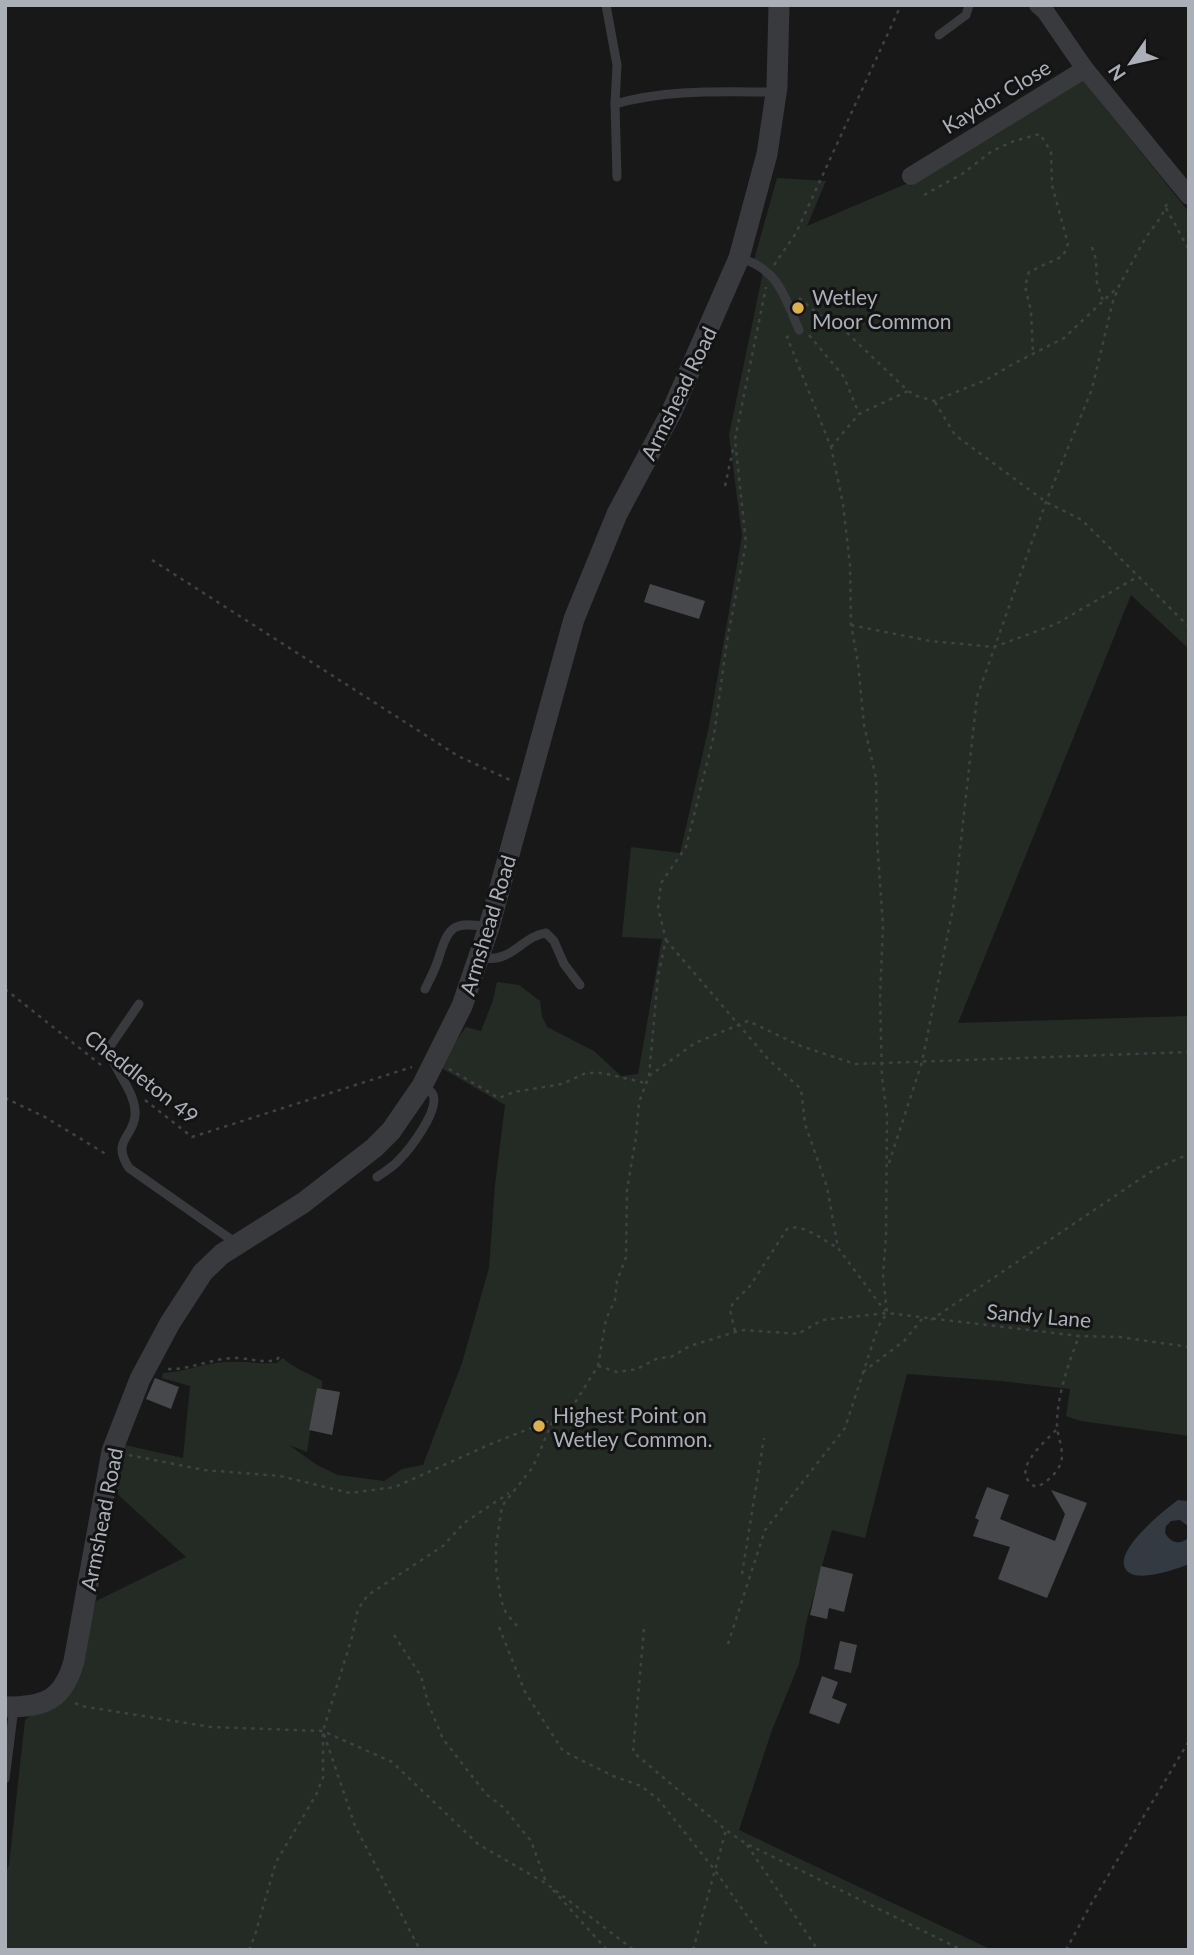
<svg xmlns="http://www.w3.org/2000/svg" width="1194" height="1955" viewBox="0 0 1194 1955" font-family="Lato,sans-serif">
  <rect width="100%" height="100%" fill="#181819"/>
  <path fill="#242b25" d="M1082 79 1189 212V649L1131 595 958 1023 1189 1016V1436L1081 1421 1066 1416 1070 1389 1001 1381 907 1374 865 1538 832 1530 806 1623 799 1664 772 1730 739 1830 992 1950H5V1875L9 1865 25 1720 77 1676 96 1601 186 1557 114 1491 125 1445 183 1458 190 1386 162 1378 163 1373C185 1372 204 1363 225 1362 242 1361 260 1364 277 1363L283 1358C294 1369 309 1373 322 1381V1389L317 1388 307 1452 289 1445 317 1465 338 1475 384 1481 402 1469 423 1465 462 1363 489 1268 495 1185 505 1105 438 1066 466 1027 481 1031 493 1000 497 982 519 985 540 1001 542 1016 547 1027 594 1051 621 1076 638 1074 662 939 622 937 631 847 680 853 709 726 742 536 729 435 762 277V271L752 267 777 178 826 181 807 226 908 183 911 186Z"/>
  <path fill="#333a41" d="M1178 1500 1189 1501V1527L1180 1520 1171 1521 1166 1526 1165 1533C1171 1543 1180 1546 1189 1537V1564C1177 1569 1128 1587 1124 1565 1120 1546 1164 1510 1178 1500Z"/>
  <g fill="#47484b">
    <path d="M650 584 705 601 699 619 644 602Z"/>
    <path d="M155 1378 179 1387 171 1409 146 1399Z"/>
    <path d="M317 1388 340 1392 332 1435 309 1430Z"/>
    <path d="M987 1487 1009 1495 1000 1519 1055 1541 1065 1514 1051 1490 1087 1503 1047 1598 998 1579 1010 1547 973 1536 979 1520 975 1518Z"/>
    <path d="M821 1566 853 1574 844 1612 829 1608 827 1619 810 1615Z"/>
    <path d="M840 1641 857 1645 851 1673 834 1669Z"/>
    <path d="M822 1676 838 1682 832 1698 847 1704 839 1724 809 1713Z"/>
  </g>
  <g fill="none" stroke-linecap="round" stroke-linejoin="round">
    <g stroke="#3f4145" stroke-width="2.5" stroke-dasharray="3.5 5" stroke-linecap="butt">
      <path d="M924 195 962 174 992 151 1014 141 1040 134 1051 152 1052 185 1068 244 1063 256 1029 272 1025 286 1031 311 1033 353"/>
      <path d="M1166 208 1189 250"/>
      <path d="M1092 247 1096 260 1097 283 1103 301"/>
      <path d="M774 265 796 233 901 5"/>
      <path d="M799 298 823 318 842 328 908 391 917 396 934 401 986 380 1013 364 1064 338 1119 286"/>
      <path d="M811 324 823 318"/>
      <path d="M809 335 844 377 859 414"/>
      <path d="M935 402 955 435 1046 502 1082 520 1189 627"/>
      <path d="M735 439 766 287"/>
      <path d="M831 447 859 414 908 391"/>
      <path d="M725 486 734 445"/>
      <path d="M152 560 458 756 510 780"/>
      <path d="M851 625 930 641 994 647 1056 624 1137 577"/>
      <path d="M666 940 768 1059 801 1089 805 1124 827 1187 838 1248 885 1311"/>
      <path d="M5 989 101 1065"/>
      <path d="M449 1069 499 1098 514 1092 562 1084 586 1073H603L645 1083"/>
      <path d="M649 1076 695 1043 748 1021 801 1046 855 1064 1189 1052"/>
      <path d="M5 1098 45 1117 109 1156"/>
      <path d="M145 1100 192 1137 412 1067"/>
      <path d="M889 1163 922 1062 954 903 977 697 1046 502 1092 389 1113 301 1119 286 1146 237 1161 217 1169 199"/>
      <path d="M931 1320 1155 1169 1189 1154"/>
      <path d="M735 1331 730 1310 733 1303 750 1286 787 1229C802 1222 824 1241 838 1248"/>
      <path d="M598 1366 617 1372 637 1369 658 1358 671 1357 690 1346 735 1332 744 1330 798 1334 822 1320 887 1313 1079 1336 1120 1337 1189 1347"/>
      <path d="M168 1369C191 1370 214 1357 238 1358 252 1359 263 1363 277 1360L281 1352"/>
      <path d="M863 1372 904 1341 922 1319"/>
      <path d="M1056 1430C1043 1444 1008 1472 1036 1487 1046 1483 1055 1475 1060 1465 1066 1451 1056 1436 1057 1421 1058 1393 1069 1362 1079 1336"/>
      <path d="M129 1455 204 1470 280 1476 350 1493 395 1487 493 1443 552 1420"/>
      <path d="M742 1574 764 1438"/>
      <path d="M517 1626 506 1613 501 1600 496 1568V1546L502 1506 533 1467 553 1420 576 1401 598 1366 606 1319 615 1300 617 1281 626 1257 627 1190 636 1137 639 1102 649 1076 658 976 666 940 658 908 661 883 686 847 714 735 727 641 746 543 735 440"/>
      <path d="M499 1627 525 1692 563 1751 613 1776 641 1786 658 1799 714 1869 771 1950"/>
      <path d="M644 1629 633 1752 726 1830 745 1843 962 1950"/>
      <path d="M394 1635 421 1676 428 1703 443 1739 486 1794 504 1808 531 1841 546 1882"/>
      <path d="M728 1644 765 1530 845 1428 878 1327 887 1313 883 1275 886 1237 887 1115 882 1077 880 997 883 926 877 840 876 778 864 725 858 663 851 624 850 565 843 504 831 447 787 337 790 336"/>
      <path d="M75 1703 81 1706 211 1727 323 1731 392 1762 478 1844 547 1884 634 1950"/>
      <path d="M324 1734 355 1826 420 1950"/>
      <path d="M747 1845 818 1950"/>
      <path d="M553 1890 607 1950"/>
      <path d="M249 1950 255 1935 276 1862 316 1795 323 1778V1731L352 1637 358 1609 368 1595 443 1546 464 1523 509 1493"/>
      <path d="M693 1950 726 1830"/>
      <path d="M1066 1950 1091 1904 1189 1741"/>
    </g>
    <g stroke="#393a3e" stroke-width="9">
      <path d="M606 5 617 65 615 104 617 177"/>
      <path d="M939 35 966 15 969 5"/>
      <path d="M615 104C668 89 720 92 775 92"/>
      <path d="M739 258C778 268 785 297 799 330"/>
      <path d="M480 958C514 963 520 937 546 933L554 941 564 964 580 985"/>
      <path d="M425 989C430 979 436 968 439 957 449 925 454 921 489 927"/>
      <path d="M139 1004 109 1048C113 1072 137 1091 135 1116 133 1138 111 1140 129 1168L236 1243"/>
      <path d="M377 1177C384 1172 393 1167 399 1160 409 1150 442 1108 432 1093 430 1090 426 1088 423 1086"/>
      <path d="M5 1779 14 1708"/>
    </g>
    <g stroke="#393a3e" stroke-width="18">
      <path d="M1038 5 1045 11 1085 69 1189 196"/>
      <path d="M911 176 1085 69"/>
    </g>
    <path stroke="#393a3e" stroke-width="21" d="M5 1707C44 1707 63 1701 74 1661L112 1451 140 1379 170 1323 203 1272 222 1254 303 1203 374 1148 391 1131 422 1086 462 1006 489 927 574 619 617 514 672 411 739 258 767 154 777 87 779 5"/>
  </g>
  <g fill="#dcb04d" stroke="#131314" stroke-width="2.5">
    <circle cx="798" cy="308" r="7"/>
    <circle cx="539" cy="1426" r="7"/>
  </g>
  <g text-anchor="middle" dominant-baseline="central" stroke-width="6" stroke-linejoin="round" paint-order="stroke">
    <g font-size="21" fill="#abafb7" stroke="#131314">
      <text transform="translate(996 96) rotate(-31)">Kaydor Close</text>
      <text transform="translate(678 393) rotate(-64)">Armshead Road</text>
      <text transform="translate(487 925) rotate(-73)">Armshead Road</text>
      <text transform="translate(142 1076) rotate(38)">Cheddleton 49</text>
      <text transform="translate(1039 1315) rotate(5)">Sandy Lane</text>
      <text transform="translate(101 1519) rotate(-79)">Armshead Road</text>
    </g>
    <g font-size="21" fill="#abafb7" stroke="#131314" text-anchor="start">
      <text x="812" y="296">Wetley<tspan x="812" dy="24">Moor Common</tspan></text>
      <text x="553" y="1414">Highest Point on<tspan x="553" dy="24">Wetley Common.</tspan></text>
    </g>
  </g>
  <rect width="1194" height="1955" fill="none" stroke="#abafb7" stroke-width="14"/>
  <g transform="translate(1131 63) rotate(236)" stroke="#131314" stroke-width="5" paint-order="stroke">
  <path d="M0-5L12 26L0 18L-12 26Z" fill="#abafb7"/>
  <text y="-10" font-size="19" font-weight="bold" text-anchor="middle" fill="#abafb7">N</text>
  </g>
</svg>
